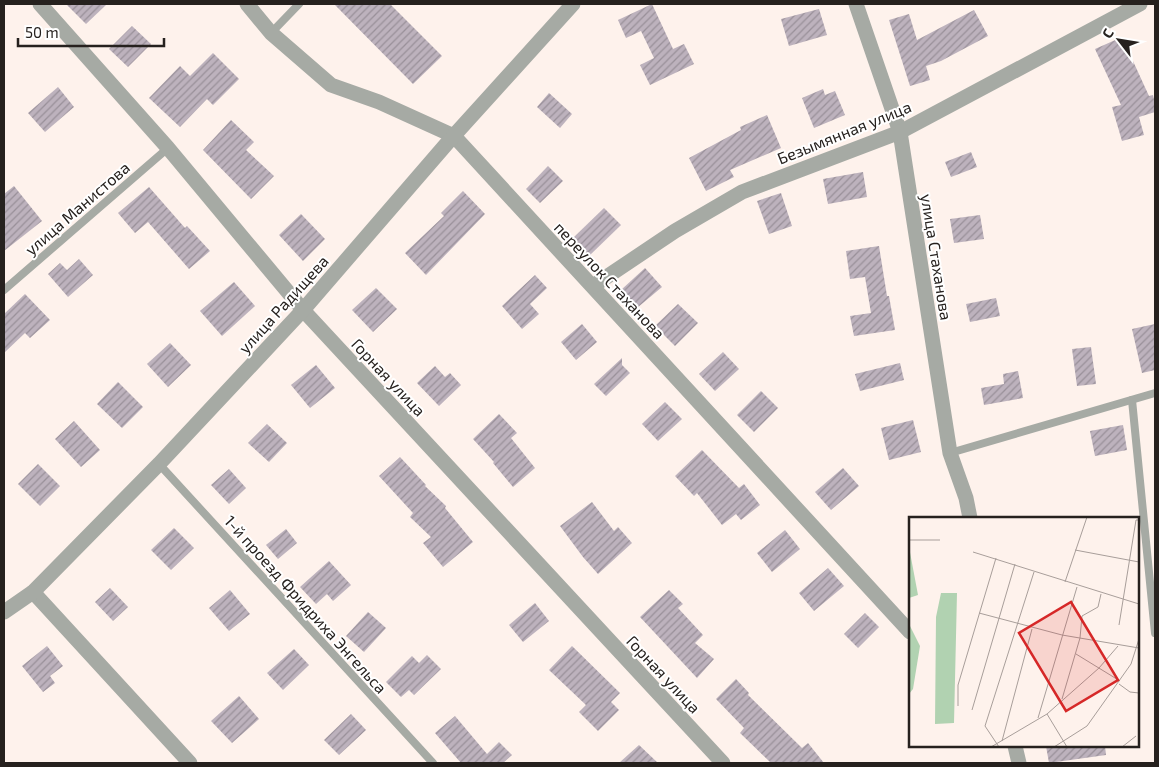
<svg xmlns="http://www.w3.org/2000/svg" width="1159" height="767" viewBox="0 0 1159 767" font-family="'Exo 2',sans-serif">
  <defs>
    <pattern id="building-hatch" width="6" height="6" patternUnits="userSpaceOnUse" patternTransform="scale(1.25)"><rect width="6" height="6" fill="#bdb2bd"/><path d="M-1 1l2-2M0 6l6-6M5 7l2-2" fill="none" stroke="#999099"/></pattern>
  </defs>
  <rect width="100%" height="100%" fill="#fef2ec"/>
  <g fill="url(#building-hatch)">
    <path d="M66 4H107L86 24Z"/>
    <path d="M334 4H390L442 56 413 84Z"/>
    <path d="M652 4 673 49 684 44 694 64 650 85 640 65 654 58 641 31 626 38 618 20Z"/>
    <path d="M819 9 827 35 789 46 781 19Z"/>
    <path d="M974 10 988 36 941 61 926 66 930 80 910 86 889 20 909 14 917 40Z"/>
    <path d="M132 26 151 44 128 67 109 49Z"/>
    <path d="M1122 37 1149 96 1153 95 1155 104V112L1139 117 1144 135 1122 141 1112 107 1121 105 1095 49Z"/>
    <path d="M213 53 239 79 213 105 207 99 180 127 149 98 180 66 190 76Z"/>
    <path d="M58 87 74 107 45 132 28 113Z"/>
    <path d="M823 89 825 95 835 91 845 115 814 128 802 98Z"/>
    <path d="M549 93 572 114 560 128 537 107Z"/>
    <path d="M767 115 781 148 730 170 734 177 706 191 689 158 741 130 740 127Z"/>
    <path d="M231 120 254 142 246 150 274 176 251 199 203 150Z"/>
    <path d="M971 152 977 167 951 177 945 162Z"/>
    <path d="M548 166 563 181 540 203 526 189Z"/>
    <path d="M863 172 867 197 828 204 823 179Z"/>
    <path d="M14 186 42 221 4 251V194Z"/>
    <path d="M149 187 185 228 187 226 210 251 189 269 148 222 135 233 118 213Z"/>
    <path d="M463 191 485 214 426 275 405 253 444 216 441 213Z"/>
    <path d="M781 193 792 226 769 234 757 201Z"/>
    <path d="M604 208 621 225 589 256 572 239Z"/>
    <path d="M301 214 325 239 303 261 279 235Z"/>
    <path d="M980 215 984 239 954 243 950 219Z"/>
    <path d="M879 246 887 296H889L895 330 854 336 850 316 871 313 865 277 850 279 846 251Z"/>
    <path d="M79 259 93 275 68 297 48 274 60 263 67 270Z"/>
    <path d="M645 268 662 287 637 308 621 290Z"/>
    <path d="M535 275 547 288 530 304 539 314 522 329 502 306Z"/>
    <path d="M234 282 255 306 222 336 200 311Z"/>
    <path d="M376 288 397 309 373 332 352 310Z"/>
    <path d="M25 294 50 320 30 338 25 333 4 353V314Z"/>
    <path d="M996 298 1000 316 970 322 966 304Z"/>
    <path d="M678 304 698 323 675 346 655 326Z"/>
    <path d="M582 324 597 342 576 360 561 342Z"/>
    <path d="M1155 324V370L1142 373 1132 329Z"/>
    <path d="M170 343 191 365 168 387 147 364Z"/>
    <path d="M1091 347 1096 384 1077 386 1072 349Z"/>
    <path d="M723 352 739 369 715 391 699 374Z"/>
    <path d="M622 358V365L630 373 606 396 594 384Z"/>
    <path d="M900 363 904 380 860 391 855 374Z"/>
    <path d="M316 365 335 388 310 408 291 385Z"/>
    <path d="M435 366 445 377 450 373 461 385 439 406 417 383Z"/>
    <path d="M1018 371 1023 398 984 405 981 388 1004 384 1003 374Z"/>
    <path d="M118 382 143 407 122 428 97 404Z"/>
    <path d="M761 391 778 408 754 432 737 415Z"/>
    <path d="M665 402 682 419 658 441 642 424Z"/>
    <path d="M499 414 517 433 511 438 535 468 513 487 493 463 494 462 473 439Z"/>
    <path d="M913 420 921 452 889 460 881 428Z"/>
    <path d="M74 421 100 450 81 467 55 439Z"/>
    <path d="M267 424 287 443 269 462 248 443Z"/>
    <path d="M1123 425 1127 450 1095 456 1090 431Z"/>
    <path d="M702 450 739 488 744 484 760 505 741 520 736 514 722 525 697 493 694 496 675 476Z"/>
    <path d="M400 457 426 485 425 486 446 506 445 508 473 542 443 567 423 543 431 537 410 517 413 513 379 476Z"/>
    <path d="M38 464 60 486 40 506 18 484Z"/>
    <path d="M843 468 859 486 831 510 815 492Z"/>
    <path d="M229 469 246 488 229 504 211 485Z"/>
    <path d="M592 502 614 531 618 527 632 543 598 574 583 557 560 526Z"/>
    <path d="M174 528 194 548 171 570 151 550Z"/>
    <path d="M286 529 297 543 278 559 266 545Z"/>
    <path d="M785 530 800 549 772 572 757 553Z"/>
    <path d="M329 561 351 585 333 601 327 594 316 604 300 587Z"/>
    <path d="M828 568 844 586 814 611 799 593Z"/>
    <path d="M110 588 128 607 113 621 95 602Z"/>
    <path d="M230 590 250 614 229 631 209 608Z"/>
    <path d="M669 590 683 604 678 608 703 635 695 643 714 659 697 678 640 617Z"/>
    <path d="M535 603 549 621 523 642 509 625Z"/>
    <path d="M368 612 386 628 364 652 346 636Z"/>
    <path d="M865 613 879 627 858 648 844 634Z"/>
    <path d="M47 646 63 666 50 676 55 683 43 692 22 666Z"/>
    <path d="M572 646 620 693 611 702 619 710 598 731 579 712 586 705 549 670Z"/>
    <path d="M294 649 309 665 283 690 267 673Z"/>
    <path d="M427 655 441 669 414 695 409 690 401 697 386 682 412 656 419 663Z"/>
    <path d="M736 679 749 693 748 695 802 748 808 743 824 763H771L740 733 744 728 716 699Z"/>
    <path d="M239 696 259 719 232 743 211 721Z"/>
    <path d="M351 714 366 730 339 755 324 740Z"/>
    <path d="M455 716 487 754 499 742 512 755 503 763H461L435 733Z"/>
    <path d="M639 745 658 763H619Z"/>
    <path d="M1046 746H1105L1106 755 1049 763Z"/>
  </g>
  <g fill="none" stroke-linecap="round" stroke-linejoin="round">
    <g stroke="#a6aaa4" stroke-width="8">
      <path d="M271 33 299 4"/>
      <path d="M4 290 168 148"/>
      <path d="M1132 400 1155 633"/>
      <path d="M950 453 1155 393"/>
      <path d="M159 464 433 763"/>
    </g>
    <g stroke="#a6aaa4" stroke-width="15">
      <path d="M40 4 168 148 303 310 723 763"/>
      <path d="M247 4 271 33 331 85 379 102 454 136 910 632"/>
      <path d="M856 4 900 132 950 453 966 498 970 518"/>
      <path d="M593 286 675 231 742 192 900 132 1140 4"/>
      <path d="M33 592 190 763"/>
      <path d="M4 612 33 592 159 464 303 310 449 141 573 4"/>
      <path d="M1015 746 1019 763"/>
    </g>
  </g>
  <g text-anchor="middle" dominant-baseline="central" stroke-width="4" stroke-linejoin="round" paint-order="stroke">
    <g font-size="16" fill="#26211e" stroke="#fff">
      <text transform="translate(844 132) rotate(-22)">Безымянная улица</text>
      <text transform="translate(77 208) rotate(-41)">улица Манистова</text>
      <text transform="translate(937 257) rotate(81)">улица Стаханова</text>
      <text transform="translate(610 280) rotate(47)">переулок Стаханова</text>
      <text transform="translate(283 304) rotate(-48)">улица Радищева</text>
      <text transform="translate(389 377) rotate(47)">Горная улица</text>
      <text transform="translate(306 604) rotate(48)">1-й проезд Фридриха Энгельса</text>
      <text transform="translate(664 674) rotate(47)">Горная улица</text>
    </g>
  </g>
  <g transform="translate(909 517)">
    <rect width="230" height="230" fill="#fef2ec"/>
    <path d="M0 30 9 78 0 81ZM32 76H48L45 206 26 207 27 100ZM0 107 11 129 4 172 0 177Z" fill="#b1d2b1"/>
    <path fill="none" stroke="#a89e9a" stroke-width="1" d="M0 23H31M166 33 230 45M64 35 230 87M156 65 178 0M70 96 153 118 230 131M210 108 227 3H230M167 137 211 164M210 167 221 175 230 176M153 182 171 121 173 99 189 90 192 77M49 189V168L87 41M63 193 106 47M138 197 158 230M129 201 168 70M93 224 123 112M82 230 138 197 190 151 209 129M90 230 76 209 125 55M145 230 178 209 222 147 230 122M213 230 227 219"/>
    <path fill="#d62828" fill-opacity="0.15" stroke="#d62828" stroke-width="2.5" d="M162 85 209 163 157 194 110 116Z"/>
    <rect width="230" height="230" fill="none" stroke="#26211e" stroke-width="2.5"/>
  </g>
  <rect width="1159" height="767" fill="none" stroke="#26211e" stroke-width="10"/>
  <g transform="translate(1119 40) rotate(301)" stroke="#ffffff" stroke-width="4" paint-order="stroke">
  <path d="M0-4L9 19L0 12L-9 19Z" fill="#26211e"/>
  <text y="-8" font-size="14" font-weight="bold" text-anchor="middle" fill="#26211e">С</text>
  </g>
  <path d="M18 38v8h146v-8" fill="none" stroke="#26211e" stroke-width="2.5"/>
  <text x="25" y="38" font-size="15" fill="#26211e" stroke="#ffffff" stroke-width="4" paint-order="stroke">50 m</text>
</svg>
